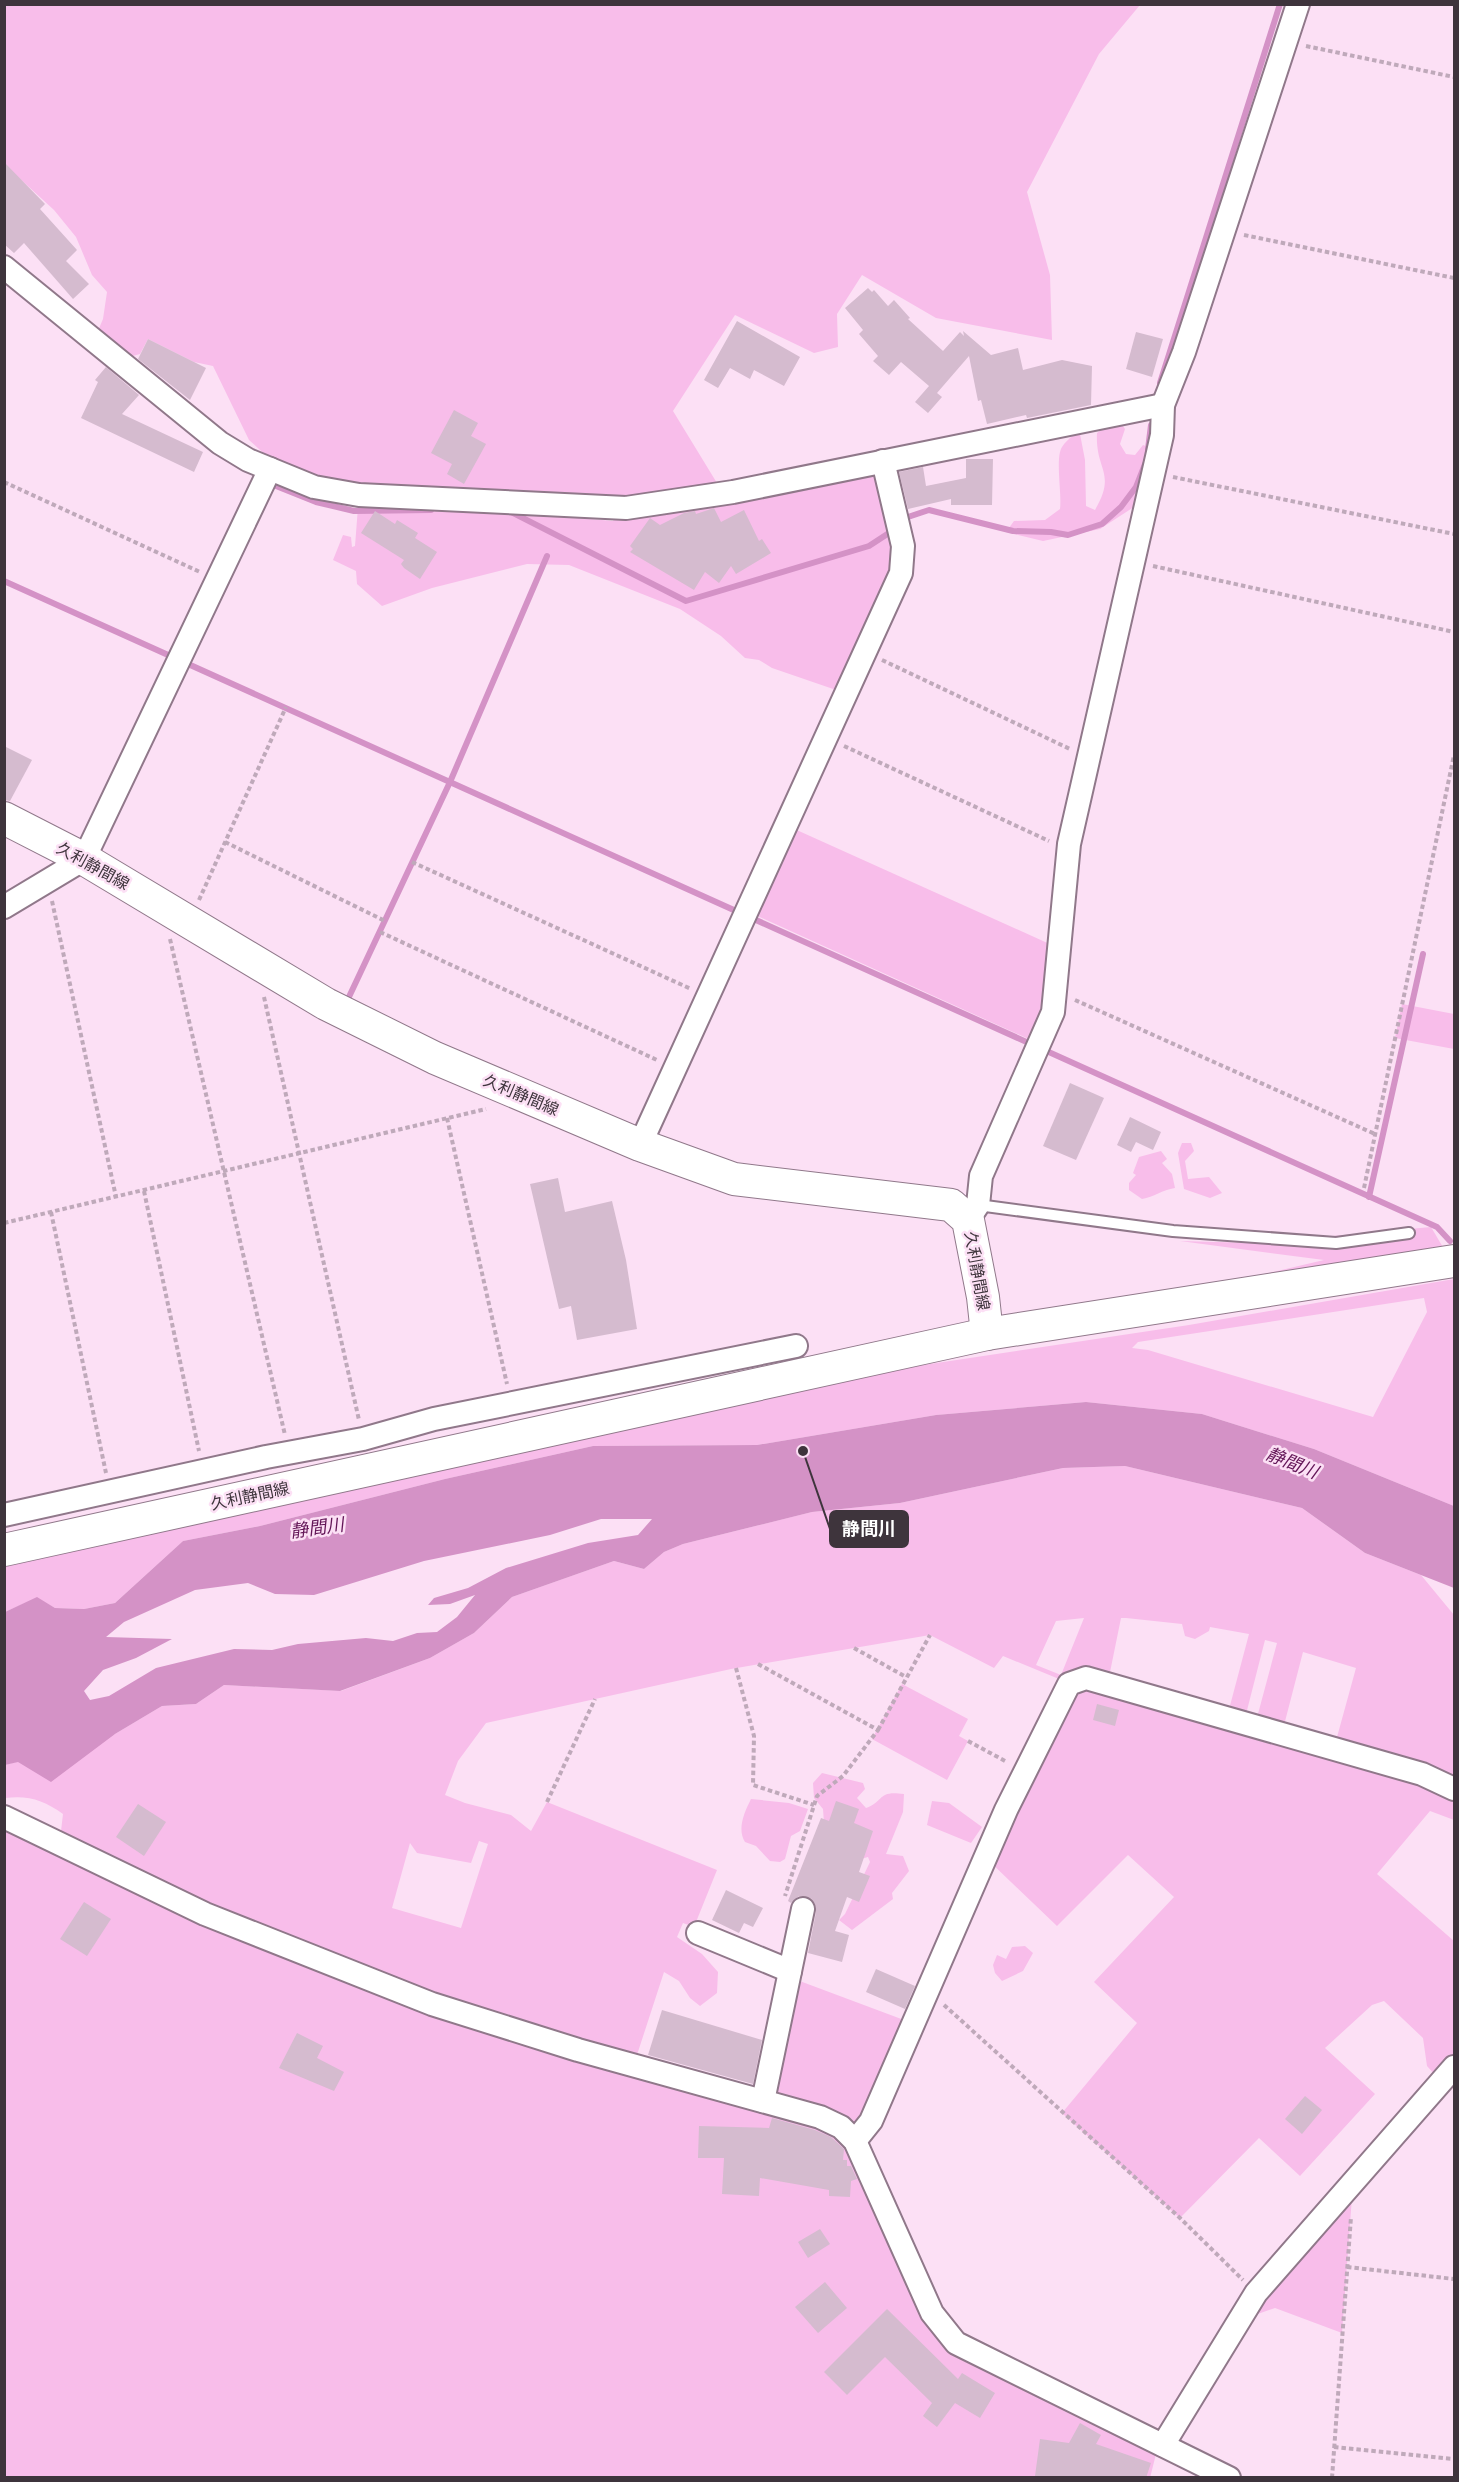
<svg xmlns="http://www.w3.org/2000/svg" width="1459" height="2482" viewBox="0 0 1459 2482" font-family="'Fira Sans Condensed','Noto Sans JP',sans-serif">
  <rect width="100%" height="100%" fill="#fce0f5"/>
  <g fill="#f8bdea" fill-rule="evenodd">
    <path d="M5 5H1140L1099 54 1027 192 1050 275 1052 340 936 318 862 275 837 314 838 347 814 353 735 315 673 411 720 488 601 504 362 486 296 472 270 459 249 440 213 366 194 362 148 339 140 354 129 357 97 333 103 319 107 292 92 275 76 237 54 210 5 165Z"/>
    <path d="M1114 420 1121 423 1125 429 1120 444 1126 454 1135 455 1143 445 1151 448 1137 505 1100 529 1043 541 1006 532 1014 521 1045 520 1060 509C1062 493 1055 458 1062 447 1065 442 1071 437 1076 433L1080 434 1085 460 1086 506 1095 510C1117 472 1095 471 1097 433Z"/>
    <path d="M876 469 900 551 839 691 772 668 759 660 745 658 721 636 680 609 569 565 527 564 432 588 382 606 357 584 356 571 333 560 343 535 351 537 352 547 355 546 358 507 389 501 613 521 617 514Z"/>
    <path d="M790 827 1054 946 1050 998 1035 1042 751 913Z"/>
    <path d="M1402 1004 1454 1014V1049L1395 1038Z"/>
    <path d="M1182 1143H1191L1194 1151 1185 1161 1188 1179 1209 1177 1222 1193 1210 1198 1184 1189 1178 1153Z"/>
    <path d="M1161 1151 1167 1159 1162 1163 1172 1174 1175 1188C1162 1190 1154 1197 1142 1199L1129 1190V1183L1136 1175 1133 1173 1139 1157Z"/>
    <path d="M1431 1227 1444 1249 1256 1276 1324 1260 1180 1241 1255 1243Z"/>
    <path d="M1454 1279V1506L1314 1449 1202 1414 1086 1402 936 1415 757 1445 593 1446 445 1479 260 1526 183 1541 115 1603 84 1609 55 1608 37 1598 5 1612V1557L804 1383 1189 1325ZM1424 1298 1427 1312 1373 1417 1148 1350 1132 1348 1138 1342Z"/>
    <path d="M1125 1466 1302 1508 1365 1553 1421 1575 1454 1615V1788L1334 1748 1356 1668 1303 1652 1282 1733 1255 1725 1277 1643 1265 1640 1244 1722 1227 1717 1249 1634 1210 1627 1209 1631 1195 1639 1185 1636 1182 1624 1126 1618H1121L1108 1682 1059 1679 1003 1656 994 1668 930 1635 731 1669 486 1723 458 1761 445 1795 465 1803 511 1815 531 1831 547 1802 717 1870 694 1927 683 1923 677 1937 702 1954 718 1972 717 1993 700 2006 690 1998 679 1981 664 1972 635 2061 433 2000 133 1872 61 1831 63 1814C44 1800 28 1795 5 1798V1765L115 1734 162 1706 196 1704 224 1685 341 1691 430 1658 474 1633 512 1597 614 1561 644 1569 664 1552 683 1544 812 1512 900 1503 1063 1468ZM1084 1618 1061 1675 1036 1665 1056 1621ZM479 1841 488 1844 461 1928 392 1908 410 1843 417 1853 471 1863Z"/>
    <path d="M1087 1680 1454 1792V1820L1430 1811 1377 1874 1454 1941V2063L1436 2076 1427 2066 1423 2038 1384 2001 1372 2005 1325 2048 1375 2094 1300 2176 1259 2138 1180 2218 1062 2113 1137 2023 1094 1982 1174 1897 1128 1855 1057 1926 987 1859 1070 1686Z"/>
    <path d="M902 1684 968 1719 959 1736 968 1741 947 1780 872 1739Z"/>
    <path d="M822 1773 863 1783 865 1789 857 1798 866 1808C885 1801 877 1790 904 1794L903 1812 886 1854 903 1856 909 1871 892 1893 893 1899 852 1930 839 1920 845 1914 870 1862 868 1857 857 1860 824 1823 823 1809 814 1798 813 1783Z"/>
    <path d="M751 1799 789 1803 808 1809 800 1831 791 1836 785 1859 780 1862 770 1861 756 1846 745 1842C737 1829 744 1813 751 1799Z"/>
    <path d="M932 1801 949 1803 982 1827 971 1843 927 1825Z"/>
    <path d="M5 1823 200 1919 839 2130 929 2315 1157 2450 1150 2478H5Z"/>
    <path d="M1025 1946 1033 1953 1023 1971 1002 1981 995 1973 993 1965 997 1955 1006 1959 1012 1947Z"/>
    <path d="M789 1977 912 2023 855 2137 764 2098Z"/>
    <path d="M1353 2183 1342 2333 1275 2308 1249 2317Z"/>
  </g>
  <path fill="#d492c6" fill-rule="evenodd" d="M1086 1402 1202 1414 1314 1449 1454 1506V1588L1365 1553 1302 1508 1125 1466 1063 1468 900 1503 812 1512 683 1544 664 1552 644 1569 614 1561 512 1597 474 1633 430 1658 340 1691 224 1685 196 1704 162 1706 115 1734 51 1782 18 1762 5 1765V1612L37 1597 55 1608 84 1609 115 1603 183 1541 260 1526 445 1479 593 1446 757 1445 936 1415ZM601 1519H652L638 1535 588 1543 506 1568 468 1588 434 1598 428 1605 450 1604 475 1595 457 1617 437 1632 417 1633 393 1641 366 1638 298 1644 272 1650 234 1649 156 1668 109 1696 90 1700 84 1691 103 1670 136 1658 172 1639 106 1637 124 1622 195 1590 248 1583 275 1594 314 1595 424 1561 550 1535Z"/>
  <g fill="none" stroke-linecap="round" stroke-linejoin="round">
    <g stroke="#d492c6" stroke-width="6">
      <path d="M1160 383 1280 4"/>
      <path d="M1148 449 1151 425"/>
      <path d="M276 486 316 502 354 511 431 510"/>
      <path d="M507 510 686 601 869 546 892 531"/>
      <path d="M905 518 929 510 1013 531 1051 532 1068 535 1102 524 1121 507 1136 487 1145 464"/>
      <path d="M4 581 1437 1227 1450 1241"/>
      <path d="M348 999 450 782 547 556"/>
      <path d="M1369 1197 1423 954"/>
    </g>
  </g>
  <g fill="#d5bbcf">
    <path d="M4 162 45 204 40 209 77 250 66 261 89 284 73 299 24 243 14 253 4 244Z"/>
    <path d="M868 288 872 292 874 290 888 306 894 300 910 318 908 319 943 351 960 332 964 336 963 331 991 355 1018 348 1023 370 1062 360 1092 366 1091 405 1027 418 1026 415 987 424 981 400 978 401 969 356 937 393 942 397 928 413 915 402 929 386 936 392 901 362 889 375 873 361 878 356 859 334 863 330 845 308Z"/>
    <path d="M737 321 800 357 784 386 754 370 750 379 730 368 718 388 704 380Z"/>
    <path d="M1136 332 1163 339 1152 377 1126 369Z"/>
    <path d="M148 339 206 368 190 400 138 359Z"/>
    <path d="M106 367 139 395 122 414 203 452 194 472 81 418 98 382 95 380Z"/>
    <path d="M454 410 478 423 471 436 486 444 464 484 447 474 452 464 431 453Z"/>
    <path d="M966 459H993L992 505H951V499L908 509 899 472 923 467 926 486 966 478Z"/>
    <path d="M714 508 721 522 744 510 759 541 762 539 771 553 736 574 731 566 719 583 705 572 694 590 630 552 633 549 630 546 650 518 660 525 684 513 695 511 696 514Z"/>
    <path d="M375 511 395 524 397 520 418 533 415 538 437 552 420 579 404 568 401 564 404 560 361 533Z"/>
    <path d="M4 746 32 760 10 801 4 800Z"/>
    <path d="M1070 1083 1104 1098 1076 1160 1043 1146Z"/>
    <path d="M1130 1117 1161 1132 1153 1150 1136 1142 1131 1152 1117 1145Z"/>
    <path d="M558 1178 565 1212 612 1201 626 1260 637 1329 577 1340 571 1306 559 1309 530 1184Z"/>
    <path d="M1097 1704 1119 1710 1115 1726 1093 1720Z"/>
    <path d="M836 1801 859 1809 854 1823 873 1831 859 1872 870 1876 859 1902 847 1897 835 1931 849 1935 842 1962 808 1953 816 1912 812 1899 799 1896 791 1903 788 1901 821 1818 829 1821Z"/>
    <path d="M138 1804 166 1822 144 1856 116 1837Z"/>
    <path d="M726 1890 763 1908 753 1927 744 1923 739 1933 712 1920Z"/>
    <path d="M84 1902 111 1919 87 1956 60 1939Z"/>
    <path d="M876 1969 915 1986 905 2009 866 1992Z"/>
    <path d="M662 2010 762 2040 753 2084 648 2055Z"/>
    <path d="M297 2033 323 2046 317 2058 344 2072 334 2091 279 2068Z"/>
    <path d="M1305 2096 1322 2110 1302 2134 1285 2119Z"/>
    <path d="M772 2118 815 2130 831 2137 844 2149 843 2160H847V2166H851L857 2179 851 2181 850 2197 829 2196V2190L760 2178 759 2196 722 2194 724 2158H698L699 2126 769 2128Z"/>
    <path d="M820 2229 830 2244 808 2258 798 2242Z"/>
    <path d="M825 2282 847 2308 818 2333 795 2307Z"/>
    <path d="M887 2309 958 2379 962 2373 995 2393 980 2418 955 2403 937 2427 923 2416 932 2403 885 2357 847 2395 824 2372Z"/>
    <path d="M1080 2423 1101 2435 1096 2444 1151 2463 1146 2478 1035 2476 1040 2439 1069 2443Z"/>
  </g>
  <g fill="none" stroke-linecap="round" stroke-linejoin="round">
    <g stroke="#90788a" stroke-width="14">
      <path id="service" d="M978 1205 1173 1231 1336 1243 1409 1233"/>
    </g>
    <g stroke="#90788a" stroke-width="26">
      <g id="minor">
        <path d="M4 267 220 443 248 460 314 487 359 495 626 508 733 492 1163 405"/>
        <path d="M4 907 84 859 270 469"/>
        <path d="M640 1145 901 573 903 546 883 461"/>
        <path d="M968 1220 978 1205 981 1176 1053 1012 1069 844 1162 435 1163 405 1184 352 1298 4"/>
        <path d="M4 1515 266 1457 363 1439 434 1419 796 1346"/>
        <path d="M4 1817 205 1914 432 2004 578 2050 820 2117 841 2127 855 2141 932 2313 956 2343 1229 2478"/>
        <path d="M698 1933 790 1971"/>
        <path d="M763 2101 803 1909"/>
        <path d="M855 2141 871 2121 1006 1810 1069 1684 1086 1678 1422 1774 1454 1789"/>
        <path d="M1163 2445 1256 2293 1454 2067"/>
      </g>
    </g>
    <g stroke="#90788a" stroke-width="34">
      <g id="secondary">
        <path d="M4 818 84 859 326 1004 435 1058 640 1145 734 1179 951 1205 968 1220 983 1297 987 1334"/>
        <path d="M4 1550 987 1334 1454 1261"/>
      </g>
    </g>
    <g stroke="#bfa9ba" stroke-width="4" stroke-dasharray="4.5 3" stroke-linecap="butt">
      <path d="M1306 46 1454 77"/>
      <path d="M1244 235 1454 278"/>
      <path d="M1173 477 1454 534"/>
      <path d="M4 482 200 572"/>
      <path d="M1153 566 1454 632"/>
      <path d="M882 660 1070 749"/>
      <path d="M844 746 1049 841"/>
      <path d="M225 842 385 921"/>
      <path d="M412 862 691 989"/>
      <path d="M199 900 286 707"/>
      <path d="M52 901 116 1197"/>
      <path d="M380 932 657 1060"/>
      <path d="M170 939 285 1435"/>
      <path d="M264 997 359 1420"/>
      <path d="M1075 1000 1375 1134"/>
      <path d="M447 1118 507 1384"/>
      <path d="M1364 1188 1454 755"/>
      <path d="M144 1191 199 1451"/>
      <path d="M51 1212 106 1473"/>
      <path d="M4 1223 486 1109"/>
      <path d="M854 1648 906 1677"/>
      <path d="M758 1664 878 1730 843 1776 817 1796 785 1896"/>
      <path d="M736 1668 754 1736 753 1785 814 1805"/>
      <path d="M878 1730 930 1635"/>
      <path d="M968 1741 1007 1762"/>
      <path d="M547 1802 595 1699"/>
      <path d="M944 2005 1180 2218 1243 2280"/>
      <path d="M1347 2267 1454 2279"/>
      <path d="M1334 2447 1454 2459"/>
      <path d="M1332 2478 1351 2217"/>
    </g>
    <use href="#service" stroke="#fff" stroke-width="10"/>
    <use href="#minor" stroke="#fff" stroke-width="22"/>
    <use href="#secondary" stroke="#fff" stroke-width="32"/>
  </g>
  <g text-anchor="middle" dominant-baseline="central" stroke-width="5" stroke-linejoin="round" paint-order="stroke">
    <g font-size="16" fill="#3e343c" stroke="#fce0f5">
      <text transform="translate(93 866) rotate(29)">久利静間線</text>
      <text transform="translate(521 1095) rotate(23)">久利静間線</text>
      <text transform="translate(977 1271) rotate(80)">久利静間線</text>
      <text transform="translate(250 1496) rotate(-12)">久利静間線</text>
    </g>
    <g font-size="18" font-style="italic" fill="#631557" stroke="#fce0f5">
      <text transform="translate(1292 1463) rotate(22)">静間川</text>
      <text transform="translate(317 1528) rotate(-8)">静間川</text>
    </g>
  </g>
  <path fill="none" stroke="#3e343c" stroke-width="2" d="M803 1451L830 1529"/>
  <circle fill="#3e343c" stroke="#fce0f5" stroke-width="2" cx="803" cy="1451" r="6"/>
  <rect fill="#3e343c" stroke="#3e343c" stroke-width="2" x="830" y="1511" width="78" height="36" rx="6"/>
  <g font-size="18" text-anchor="middle" font-weight="bold" fill="#fff">
    <text x="869" y="1535">静間川</text>
  </g>
  <rect width="1459" height="2482" fill="none" stroke="#3e343c" stroke-width="12"/>
</svg>
